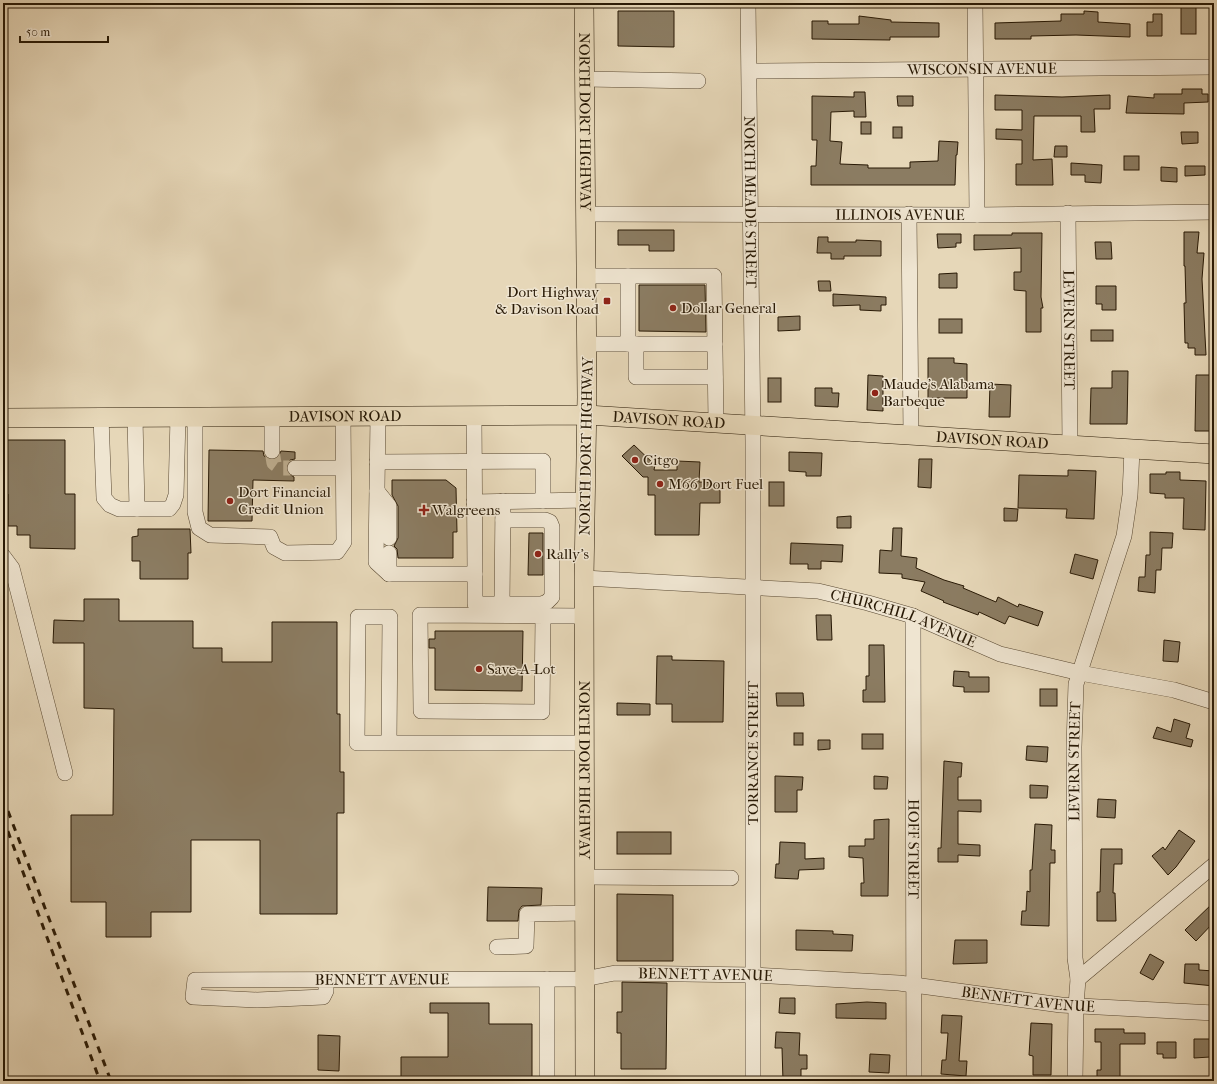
<svg xmlns="http://www.w3.org/2000/svg" width="1217" height="1084" viewBox="0 0 1217 1084" font-family="'IM FELL French Canon',serif">
  <rect width="100%" height="100%" fill="#e6d7b8"/>
  <filter id="stains"><feTurbulence type="fractalNoise" baseFrequency=".005" numOctaves="4"/><feColorMatrix values="0 0 0 0 .2 0 0 0 0 .09 0 0 0 0 .02 0 0 0 .5 -.17"/></filter>
  <radialGradient id="worn" r=".72"><stop offset=".6" stop-color="#630" stop-opacity="0"/><stop offset="1" stop-color="#630" stop-opacity=".3"/></radialGradient>
  <g fill="#8b7c62" stroke="#281905">
    <rect x="1181" y="3" width="15" height="31"/>
    <path d="M618 11H674V47L618 46Z"/>
    <path d="M1084 11 1098 12V22L1130 24V37L1076 35 1031 36V39H995V23L1061 21V14H1084Z"/>
    <path d="M1153 14H1162V36H1147V22H1153Z"/>
    <path d="M859 16 891 20V22L939 23V37H890V40L812 39V21H828V24H859Z"/>
    <path d="M1182 89H1202V94H1208V102L1184 103V114L1126 113 1128 96 1154 98V94H1182Z"/>
    <path d="M854 92H865L866 117H854V111L831 112 830 141 842 142 840 164 868 165V168H910V162L938 161 939 141 958 142 957 155H956L955 185H811V166H816L817 140H812V96L854 97Z"/>
    <path d="M995 95 1062 97 1110 95V109H1094L1095 132H1081V116H1034L1033 160 1052 159 1053 185H1016V164H1022V140L996 139V129L1022 130V110H995Z"/>
    <path d="M897 96H913V106H898Z"/>
    <rect x="861" y="122" width="10" height="12"/>
    <rect x="893" y="127" width="9" height="11"/>
    <path d="M1181 132H1198V143L1182 144Z"/>
    <path d="M1055 146H1067V157H1054Z"/>
    <rect x="1124" y="156" width="15" height="14"/>
    <path d="M1071 163 1102 165 1101 183 1085 182V175H1071Z"/>
    <path d="M1185 166H1205V175L1185 176Z"/>
    <path d="M1161 167 1177 168V182L1161 181Z"/>
    <path d="M618 230H674V251H649V245H618Z"/>
    <path d="M1184 232H1199L1197 253H1204L1202 279 1206 355H1195V348H1188V343H1185L1184 303H1186L1185 266H1184Z"/>
    <path d="M1012 233H1042L1041 297 1043 308H1041V332H1026V291L1014 290V272H1021V248L974 250V235H1012Z"/>
    <path d="M937 234H961V243H956V247L938 248Z"/>
    <path d="M818 237H828V242H856V240L881 241V256H844V259H831V253H817Z"/>
    <path d="M1095 242H1111L1112 259H1096Z"/>
    <path d="M957 273V288H939V274Z"/>
    <path d="M818 281H830L831 291H819Z"/>
    <path d="M639 285H705L706 332 639 331Z"/>
    <path d="M1096 286H1116V310H1102V304H1096Z"/>
    <path d="M833 294 886 297V305H881V311L860 310V305L833 306Z"/>
    <path d="M800 316V330L778 331V317Z"/>
    <rect x="939" y="319" width="23" height="14"/>
    <rect x="1091" y="330" width="22" height="11"/>
    <path d="M928 358H954V363L967 364V398H928Z"/>
    <path d="M1112 371H1128L1127 424H1090L1091 388H1112Z"/>
    <path d="M868 375 883 376V411L867 410Z"/>
    <path d="M1196 375H1214L1213 431H1195Z"/>
    <rect x="768" y="378" width="13" height="24"/>
    <path d="M990 384 1011 385 1010 417H989Z"/>
    <path d="M815 388H832V393H839L838 407 815 406Z"/>
    <path d="M3 440H65V494H75V549L30 548V535H17V526H8V494H3Z"/>
    <path d="M634 445 655 465 654 470H677V461L700 462 699 482 720 483V503H700L699 535H655V495H648V477H643L622 456Z"/>
    <path d="M209 450 263 451 264 456 272 460 277 459 281 451 295 452V459L290 460 286 468 287 473 294 477V481L253 480 252 521H208Z"/>
    <path d="M789 452 822 453 821 476H806V472L789 471Z"/>
    <path d="M919 459H932L931 488 918 487Z"/>
    <path d="M1068 470 1096 471 1094 519 1066 518 1067 509 1018 508 1019 475 1068 476Z"/>
    <path d="M1166 472H1180V480L1206 481 1205 530 1183 529 1184 498H1165V494L1150 493V474H1166Z"/>
    <path d="M392 480H446L456 488 457 532H453V558H398L397 549 394 546 398 538V506L392 495Z"/>
    <rect x="769" y="482" width="15" height="24"/>
    <path d="M1004 508 1018 509 1017 521H1004Z"/>
    <path d="M851 516V528H837V517Z"/>
    <path d="M893 528H902L901 556 917 558 916 568 944 580 964 586 963 588 996 602 998 597 1018 607 1019 604 1043 612 1038 626 1009 616 1005 624 979 612 978 615 943 602 944 601 921 591 925 582 902 578V574L879 573 880 550 892 551Z"/>
    <path d="M138 529H190L191 553H188V579H140V561H132V537L138 536Z"/>
    <path d="M1150 532 1173 533 1172 548H1162L1161 570H1156L1155 593 1138 591 1139 577H1145L1146 555H1150Z"/>
    <path d="M529 533H543V575H528Z"/>
    <path d="M791 543 843 545 842 562 821 561V569H808V564H790Z"/>
    <path d="M1075 554 1098 560 1093 579 1070 573Z"/>
    <path d="M84 599H119V621H193V648H222V662H272V622H337V714H340V772H344V813H337V914H260V840H191V912H151V937H106V902H71V815H113L114 709 84 708V643H53L54 620 84 621Z"/>
    <path d="M816 615H831L832 640H817Z"/>
    <path d="M435 631H523L522 691 435 690V648H429V639H435Z"/>
    <path d="M1164 640 1180 642 1178 662 1163 661Z"/>
    <path d="M869 645H884L885 702H863V690H866V676H869Z"/>
    <path d="M657 656H672V660L724 661 723 722H672V704H656Z"/>
    <path d="M954 671 969 672V677H989V692H964V687L953 686Z"/>
    <rect x="1040" y="689" width="17" height="17"/>
    <path d="M776 693H803L804 706H777Z"/>
    <path d="M617 703 650 704V715H617Z"/>
    <path d="M1174 719 1190 724 1186 738 1193 740 1191 747 1153 738 1157 727 1171 732Z"/>
    <rect x="794" y="733" width="9" height="12"/>
    <rect x="862" y="734" width="21" height="15"/>
    <path d="M818 740H830V749L818 750Z"/>
    <path d="M1027 746 1048 747 1047 762 1026 760Z"/>
    <path d="M944 761 962 763 961 777H958V800H981V812L958 811V844L980 845V856L958 855V862H938V848H941Z"/>
    <path d="M775 776 803 777 802 790H797V812H775Z"/>
    <path d="M874 776 888 777 887 789H874Z"/>
    <path d="M1030 785 1048 786 1047 798H1030Z"/>
    <path d="M1098 799 1116 800 1115 818 1097 817Z"/>
    <path d="M889 819 888 896H861V883H864L863 858 849 857V846H865V839H874V820Z"/>
    <path d="M1035 824 1052 825 1051 850H1055V863H1050L1049 926 1021 925 1022 911H1026L1027 891 1030 892V870H1032Z"/>
    <path d="M1179 830 1195 841 1176 867 1168 875 1152 856 1163 847 1165 850Z"/>
    <rect x="617" y="832" width="54" height="22"/>
    <path d="M780 842 805 843V859L824 858V869L799 870 798 879 775 878 776 864H779Z"/>
    <path d="M1101 849H1122V864H1114L1113 893H1115L1116 921H1097V892H1100Z"/>
    <path d="M488 887 542 888 541 905 522 906 519 910 518 921H487Z"/>
    <path d="M617 894 673 895V961H617Z"/>
    <path d="M1214 902V922L1196 941 1185 930Z"/>
    <path d="M796 930 833 931V934L853 935 852 951 796 950Z"/>
    <path d="M955 940H987V963L953 964Z"/>
    <path d="M1150 954 1164 962 1153 980 1140 973Z"/>
    <path d="M1185 964H1199V970L1214 971V986L1184 983Z"/>
    <path d="M622 982 667 983 666 1069H621V1033H617V1012H622Z"/>
    <path d="M780 998H795V1014L779 1013Z"/>
    <path d="M867 1002 886 1003V1019L836 1018V1004Z"/>
    <path d="M430 1003H489V1024H532V1081H401V1057H448V1013H430Z"/>
    <path d="M942 1015 962 1016 959 1061H967L966 1076 941 1074 942 1060H946L948 1033H941Z"/>
    <path d="M1031 1023 1052 1024 1051 1075H1033V1056L1029 1055Z"/>
    <path d="M1095 1029H1124V1033H1145V1044H1120V1081H1097V1070H1101V1042H1095Z"/>
    <path d="M776 1032 800 1033 799 1055H807V1069H801V1081H783L782 1048H775Z"/>
    <path d="M318 1035 340 1036 339 1071 318 1070Z"/>
    <path d="M1194 1039H1210V1057L1194 1058Z"/>
    <path d="M1157 1042H1176V1058H1163V1054H1157Z"/>
    <path d="M870 1054 890 1055 889 1073 869 1072Z"/>
  </g>
  <g fill="none" stroke-linecap="round" stroke-linejoin="round">
    <path stroke="#c0b194" stroke-width="15" stroke-dasharray="15 8" stroke-linecap="butt" d="M272 451 274 463 281 468H295"/>
    <g stroke="#584832" stroke-width="16">
      <g id="minor">
        <path id="s1" d="M748 3 753 442V1081"/>
        <path d="M975 3 977 215"/>
        <path id="s2" d="M750 71 1214 67"/>
        <path d="M585 79 698 81"/>
        <path id="s3" d="M1068 213 1070 446"/>
        <path id="s4" d="M586 214 977 215 1214 212"/>
        <path d="M909 214 911 436"/>
        <path d="M587 276H714L716 422"/>
        <path d="M628 276V344"/>
        <path d="M587 344H715"/>
        <path d="M636 344V377H715"/>
        <path d="M272 416V451"/>
        <path d="M378 416 376 562 389 574H475L474 415"/>
        <path d="M101 417 104 498 110 505 119 509H169L173 504 176 495 178 417"/>
        <path d="M135 417 137 509"/>
        <path d="M195 417V512L199 528 210 535 270 537 274 547 285 553 337 552 344 542 343 416"/>
        <path d="M377 462 543 461V501"/>
        <path d="M295 468H342"/>
        <path d="M377 491 389 506V538"/>
        <path d="M474 502 586 500"/>
        <path d="M3 556 12 568 65 773"/>
        <path d="M389 574V553"/>
        <path d="M475 574V604H502L503 501"/>
        <path id="s5" d="M584 578 818 591 868 603 913 616 1000 654 1080 673 1174 690 1214 702"/>
        <path d="M502 604H541L547 602 552 597V527L550 522 545 520H503"/>
        <path d="M543 616 542 712 421 711 420 615 584 616"/>
        <path id="s6" d="M913 616 914 1081"/>
        <path d="M389 743 390 617H358L357 743H584"/>
        <path d="M584 877 731 878"/>
        <path d="M497 947 526 946 527 914 584 913"/>
        <path id="s7" d="M326 979V991L323 997 257 1000 193 997 195 980 584 979 615 973 753 975 899 983 1061 1005 1214 1013"/>
        <path d="M547 979V1081"/>
        <path d="M1078 979 1214 865"/>
        <path id="s8" d="M1075 1081 1076 1006 1078 979 1075 958 1074 747 1076 684 1124 536 1130 495 1132 449"/>
      </g>
    </g>
    <g stroke="#281905" stroke-width="20">
      <g id="major">
        <path id="s9" d="M584 3 587 397 584 578 585 1081"/>
        <path id="s10" d="M3 418 587 415 1214 454"/>
      </g>
    </g>
    <use href="#minor" stroke="#efe5d1" stroke-width="15"/>
    <use href="#major" stroke="#e6d7b8" stroke-width="19"/>
    <g stroke="#281905" stroke-width="3" stroke-dasharray="7 7" stroke-linecap="butt">
      <path d="M3 798 111 1081"/>
      <path d="M3 818 100 1081"/>
    </g>
  </g>
  <g fill="#8f2418" stroke="#efe5d1" stroke-width="1.5">
    <rect x="603" y="297" width="8" height="8" rx="2"/>
    <circle cx="673" cy="308" r="4"/>
    <circle cx="875" cy="393" r="4"/>
    <circle cx="635" cy="460" r="4"/>
    <circle cx="660" cy="484" r="4"/>
    <circle cx="230" cy="501" r="4"/>
    <path d="M422 504h4v4h4v4h-4v4h-4v-4h-4v-4h4z"/>
    <circle cx="538" cy="554" r="4"/>
    <circle cx="479" cy="669" r="4"/>
  </g>
  <g text-anchor="middle" dominant-baseline="central" stroke-width="3" stroke-linejoin="round" paint-order="stroke">
    <g font-size="15" fill="#281905" stroke="#efe5d1">
      <text stroke="none"><textPath href="#s2" startOffset="232">WISCONSIN AVENUE</textPath></text>
      <text stroke="none"><textPath href="#s9" startOffset="119">NORTH DORT HIGHWAY</textPath></text>
      <text stroke="none"><textPath href="#s1" startOffset="199">NORTH MEADE STREET</textPath></text>
      <text stroke="none"><textPath href="#s4" startOffset="314">ILLINOIS AVENUE</textPath></text>
      <text stroke="none"><textPath href="#s3" startOffset="117">LEVERN STREET</textPath></text>
      <text stroke="none"><textPath href="#s10" startOffset="342">DAVISON ROAD</textPath></text>
      <text stroke="none"><textPath href="#s10" startOffset="666">DAVISON ROAD</textPath></text>
      <text stroke="none"><textPath href="#s10" startOffset="990">DAVISON ROAD</textPath></text>
      <text transform="translate(586 446) rotate(-89)">NORTH DORT HIGHWAY</text>
      <text stroke="none"><textPath href="#s5" startOffset="324">CHURCHILL AVENUE</textPath></text>
      <text transform="translate(753 753) rotate(-90)">TORRANCE STREET</text>
      <text stroke="none"><textPath href="#s8" startOffset="320">LEVERN STREET</textPath></text>
      <text stroke="none"><textPath href="#s9" startOffset="767">NORTH DORT HIGHWAY</textPath></text>
      <text stroke="none"><textPath href="#s6" startOffset="233">HOFF STREET</textPath></text>
      <text stroke="none"><textPath href="#s7" startOffset="677">BENNETT AVENUE</textPath></text>
      <text stroke="none"><textPath href="#s7" startOffset="353">BENNETT AVENUE</textPath></text>
      <text stroke="none"><textPath href="#s7" startOffset="1001">BENNETT AVENUE</textPath></text>
    </g>
    <g font-size="15" fill="#281905" stroke="#efe5d1" text-anchor="start">
      <text x="599" y="292" text-anchor="end">Dort Highway<tspan x="599" dy="17">&amp; Davison Road</tspan></text>
      <text x="681" y="308">Dollar General</text>
      <text x="883" y="384">Maude's Alabama<tspan x="883" dy="17">Barbeque</tspan></text>
      <text x="643" y="460">Citgo</text>
      <text x="668" y="484">M66 Dort Fuel</text>
      <text x="238" y="492">Dort Financial<tspan x="238" dy="17">Credit Union</tspan></text>
      <text x="432" y="510">Walgreens</text>
      <text x="546" y="554">Rally's</text>
      <text x="487" y="669">Save-A-Lot</text>
    </g>
  </g>
  <rect width="1217" height="1084" fill="none" stroke="#e6d7b8" stroke-width="16"/>
  <rect x="4" y="4" width="1209" height="1076" fill="none" stroke="#281905" stroke-width="2"/>
  <rect x="8" y="8" width="1201" height="1068" fill="none" stroke="#281905"/>
  <path d="M20 36v6h88v-6" fill="none" stroke="#281905" stroke-width="2"/>
  <text x="26" y="36" font-size="12" fill="#281905" stroke="#efe5d1" stroke-width="3" paint-order="stroke">50 m</text>
  <rect width="100%" height="100%" filter="url(#stains)"/>
  <rect width="100%" height="100%" fill="url(#worn)"/>
</svg>
